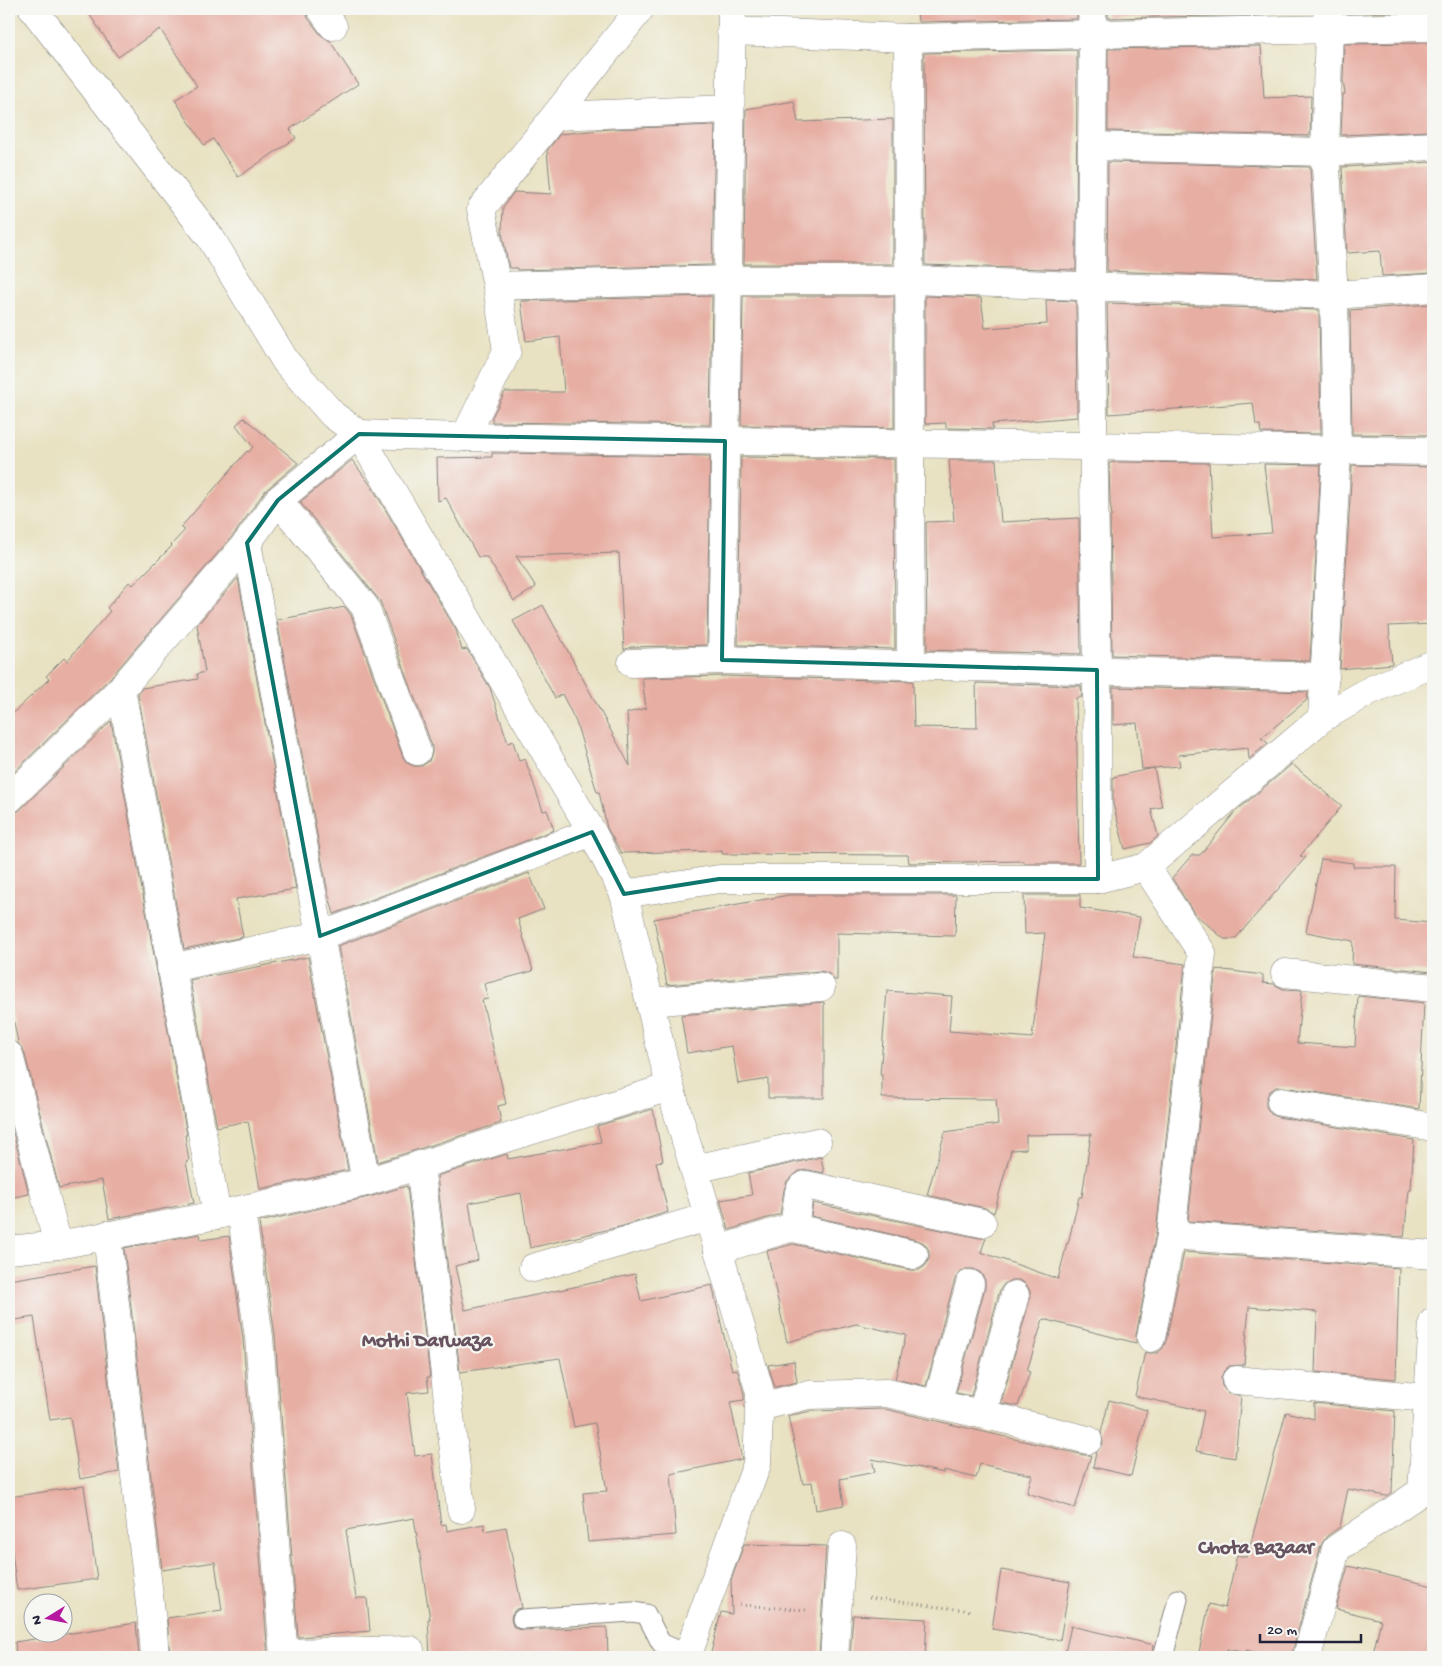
<svg xmlns="http://www.w3.org/2000/svg" width="1442" height="1666" viewBox="0 0 1442 1666" font-family="'Gochi Hand',sans-serif">
  <rect width="100%" height="100%" fill="#f6f6f2"/>
  <filter id="ink" filterUnits="userSpaceOnUse"><feTurbulence type="fractalNoise" baseFrequency=".02" numOctaves="2"/><feDisplacementMap in="SourceGraphic" scale="10" xChannelSelector="R" yChannelSelector="G"/><feConvolveMatrix kernelMatrix="1 2 1 2 8 2 1 2 1" color-interpolation-filters="sRGB"/></filter>
  <filter id="wash" filterUnits="userSpaceOnUse"><feTurbulence type="fractalNoise" baseFrequency=".0096" numOctaves="4" result="noise"/><feDisplacementMap in="SourceGraphic" scale="20" xChannelSelector="R" yChannelSelector="G"/><feGaussianBlur stdDeviation="1.12" result="paint"/><feColorMatrix in="noise" values="0 0 0 0 0 0 0 0 0 0 0 0 0 0 0 0 0 1.4 0 .05"/><feComposite in="paint" operator="in"/></filter>
  <g filter="url(#wash)">
    <rect width="100%" height="100%" fill="#e8e2c2"/>
    <g id="blocks">
      <g fill="#e7aea3">
        <path d="M86 9H306L308 18 321 35 330 41 358 84 290 129 296 138 238 177 213 139 204 145 175 100 197 86 160 29 118 57Z"/>
        <path d="M917 9H1077V19L918 22Z"/>
        <path d="M1108 9H1258V15L1108 18Z"/>
        <path d="M1343 9H1433V11L1343 13Z"/>
        <path d="M1433 43V131L1341 135 1343 94H1345L1343 81 1344 44Z"/>
        <path d="M1261 46 1264 98 1311 96 1310 136 1108 131V49Z"/>
        <path d="M1077 50 1076 270 925 265 924 53Z"/>
        <path d="M794 101 798 122 893 119V264H744L746 109Z"/>
        <path d="M715 125 712 265 517 270V268H509L502 232 503 207 514 192 551 194 547 151 560 134 609 129Z"/>
        <path d="M1108 162 1310 167 1317 279 1107 271Z"/>
        <path d="M1433 162V273L1382 276 1380 251 1347 253 1342 167Z"/>
        <path d="M712 296 710 425 492 422V417L505 392H564L560 337 526 341 521 301Z"/>
        <path d="M743 296H894V428L741 425Z"/>
        <path d="M925 296 981 298 985 328 1047 324 1046 300 1076 301 1077 417 992 424 993 429 946 428V423L925 424Z"/>
        <path d="M1107 303 1319 310 1321 434 1261 433 1260 425H1256L1253 403 1109 414Z"/>
        <path d="M1433 304V435L1352 434 1350 310Z"/>
        <path d="M244 418 298 463 265 491 235 533 110 678 9 777V717L49 679 46 676 64 658 67 661 110 611 107 608 129 582 133 585 172 546 171 545 185 530 181 527 247 451 249 452 253 447 236 425Z"/>
        <path d="M492 453 710 456 707 645 631 647 624 650 619 553 516 556 536 587 514 601 487 557H478L446 498 438 501 437 458 492 457Z"/>
        <path d="M741 457 894 459 895 649 738 645Z"/>
        <path d="M352 460 372 487 456 630 462 650 467 649 490 688 508 743 513 741 519 761 525 759 543 811 547 810 554 830 334 914 327 888 277 620 345 607 351 615 403 757 407 763 414 766H422L429 761 432 753V746L380 601 300 502Z"/>
        <path d="M949 460H996L1001 522 1079 518 1081 654 927 650 926 522 954 521Z"/>
        <path d="M1117 462 1209 463 1213 537 1272 533 1264 464 1321 465 1310 661 1112 655 1110 516H1112L1110 502 1109 463Z"/>
        <path d="M1352 465 1433 467V624L1389 626 1392 664 1340 669Z"/>
        <path d="M238 578 296 889 236 899 243 937 184 949 138 694 142 688 198 679 197 674 205 672 197 625Z"/>
        <path d="M543 605 630 766 627 713 646 708 642 678 722 676 913 681 914 727 977 728 976 683 1081 686 1082 697 1076 698 1079 863H1024V861L909 863 908 855 722 854V851L621 853 607 828 599 792H597L576 722 562 694 555 698 513 621Z"/>
        <path d="M1113 687 1308 692 1307 700 1261 738 1268 743 1249 759 1248 748 1178 755 1180 766 1142 769 1137 723 1113 725Z"/>
        <path d="M111 721 187 1135H185L189 1161 186 1162 194 1203 109 1219 102 1180 59 1188 24 1051 18 1043 9 996V814H13L20 810Z"/>
        <path d="M1292 764 1342 806 1300 856 1306 857 1235 939H1224L1194 913 1172 878 1192 855H1200L1235 812Z"/>
        <path d="M1154 768 1162 807 1151 809 1158 836 1150 843 1125 849 1113 804V777Z"/>
        <path d="M1321 859 1353 863V867H1396L1395 920 1433 923V972L1352 964 1353 941 1306 932Z"/>
        <path d="M529 873 544 909 518 919 533 971 484 984 488 999 482 1000 506 1104 498 1106 501 1123 378 1162 338 946Z"/>
        <path d="M789 895H956L955 936 837 933V980H834L828 973 820 971 667 985 654 919Z"/>
        <path d="M1024 895H1080V908L1140 917 1133 957 1185 964 1156 1233 1136 1335V1343L1043 1319 1027 1371 1030 1372 1018 1406 1001 1403 1030 1299V1291L1026 1284 1019 1280H1011L1004 1284 1000 1290 971 1396 956 1393 985 1288V1280L981 1273 974 1269H966L959 1273 955 1279 926 1386 895 1379 906 1335 856 1324 787 1342 767 1251 793 1244 911 1270H919L925 1266 929 1259V1250L924 1243 917 1240 811 1216 813 1203 979 1238H986L981 1252 1058 1279 1067 1243 1068 1244 1079 1197H1082L1091 1134 1026 1135V1149L1011 1150 994 1213 985 1208 927 1195 945 1132 998 1124 996 1099 882 1098V1075H880L887 991 952 996 949 1031 1032 1038 1045 933 1025 934Z"/>
        <path d="M308 957 348 1170 260 1189 248 1121 217 1127 190 980Z"/>
        <path d="M1216 969 1263 975V983L1274 984 1283 989 1302 990 1297 1043 1355 1047 1358 996 1424 1003 1419 1109 1284 1087H1276L1269 1092 1266 1100V1107L1271 1114 1278 1117 1414 1140 1411 1190H1409L1404 1237 1188 1221Z"/>
        <path d="M824 1002V1098H768V1079L738 1084 732 1046 687 1053 681 1015Z"/>
        <path d="M653 1109 663 1161 656 1162 668 1212 623 1226 530 1248 521 1193 469 1203 478 1260 455 1266 465 1310 635 1274 641 1301 712 1285 732 1370 737 1369 744 1394V1400L730 1402 742 1459 671 1474 676 1535 588 1542 583 1493 607 1491 595 1423 574 1427 560 1358 460 1372 437 1176 507 1154 508 1159 601 1142 597 1126Z"/>
        <path d="M9 1117 29 1194 9 1198Z"/>
        <path d="M821 1157 824 1173 809 1170 799 1171 787 1181 784 1190 780 1214 729 1230 720 1200 752 1195 748 1173Z"/>
        <path d="M407 1186 430 1377H427L429 1391 407 1393 415 1456 432 1454 441 1525 446 1524 447 1531 484 1524 485 1531 506 1527 522 1608 516 1609 512 1614 511 1619 513 1626 517 1629 523 1630 607 1627 608 1657H430L428 1619H430L414 1518 346 1530 356 1598H367L370 1631 298 1637 275 1336 259 1222 369 1197Z"/>
        <path d="M200 1234 201 1240 229 1236 243 1339 268 1657H170L167 1618 222 1610 215 1562 162 1570 124 1248Z"/>
        <path d="M1184 1252 1399 1268 1396 1379 1315 1372 1317 1312 1249 1307 1244 1365 1229 1366 1224 1371 1221 1378 1222 1386 1227 1392 1241 1396 1235 1458 1196 1451 1204 1411 1135 1396 1145 1352 1149 1353H1157L1162 1349 1166 1341Z"/>
        <path d="M95 1266 119 1472 80 1479 70 1417 50 1420 34 1317 9 1321V1280Z"/>
        <path d="M794 1361 797 1382 775 1387 768 1365Z"/>
        <path d="M1109 1400 1147 1410 1131 1476 1093 1467 1096 1453 1103 1443 1101 1433Z"/>
        <path d="M1314 1403 1395 1411 1392 1492 1386 1496 1348 1489 1340 1527 1327 1536 1321 1545 1291 1657H1275L1246 1650V1653L1227 1649 1224 1657H1198L1209 1604 1225 1608 1237 1555 1247 1557 1286 1412 1314 1419Z"/>
        <path d="M885 1409 1084 1455H1091L1075 1508 1027 1493 1032 1475 980 1464 976 1478 944 1470V1473L912 1466V1467L872 1459 875 1472 840 1479 844 1505 816 1510 812 1482 803 1484 788 1416 811 1411Z"/>
        <path d="M84 1486 97 1579 17 1590 9 1530V1497Z"/>
        <path d="M744 1544 826 1546 819 1657H710L721 1612 732 1614 731 1581Z"/>
        <path d="M1348 1566 1433 1586V1657H1392L1373 1653 1381 1620 1336 1609Z"/>
        <path d="M1001 1570 1070 1582 1060 1640 992 1629Z"/>
        <path d="M853 1615 927 1619 925 1657H850Z"/>
        <path d="M136 1623 139 1657H16L15 1642Z"/>
        <path d="M1071 1626 1154 1645 1152 1657H1064Z"/>
      </g>
    </g>
  </g>
  <g filter="url(#ink)">
    <use href="#blocks" fill-opacity="0" stroke="#85827e" stroke-width="1"/>
    <g fill="none" stroke-linecap="round" stroke-linejoin="round">
      <g stroke="#85827e" stroke-width="21">
        <g id="service">
          <path d="M522 1619 632 1612 646 1614 661 1643 688 1655"/>
          <path d="M1163 1657 1178 1599"/>
        </g>
      </g>
      <g stroke="#85827e" stroke-width="29">
        <g id="minor">
          <path d="M321 9 333 26"/>
          <path d="M1092 9 1093 33 1091 287 1097 670 1098 879"/>
          <path d="M731 31 908 38 1433 27"/>
          <path d="M908 38 911 666"/>
          <path d="M555 116 730 109"/>
          <path d="M1092 146 1325 152 1433 146"/>
          <path d="M497 286 728 280H910L1334 295 1433 288"/>
          <path d="M465 437 1433 451"/>
          <path d="M278 500 365 607 417 751"/>
          <path d="M247 543 366 1182"/>
          <path d="M722 660 732 9"/>
          <path d="M632 663 722 660 1325 677"/>
          <path d="M121 689 217 1215"/>
          <path d="M1322 718 1337 450 1334 295 1325 152 1329 29 1327 9"/>
          <path d="M9 799 121 689 247 543 278 500 359 434 465 437 507 351 497 286 481 209 640 9"/>
          <path d="M1146 867 1202 953 1171 1235 1151 1338"/>
          <path d="M624 894 670 1087 760 1392 757 1464 687 1657"/>
          <path d="M171 968 320 936 592 832"/>
          <path d="M1285 973 1433 988"/>
          <path d="M650 1002 821 987"/>
          <path d="M9 1055 58 1245"/>
          <path d="M1281 1102 1433 1127"/>
          <path d="M420 1165 461 1509"/>
          <path d="M694 1169 817 1142"/>
          <path d="M241 1210 259 1337 284 1657"/>
          <path d="M794 1228 799 1192 801 1188 806 1185 982 1223"/>
          <path d="M107 1235 153 1630 155 1657"/>
          <path d="M1171 1235 1433 1255"/>
          <path d="M9 1250 58 1245 217 1215 366 1182 670 1087"/>
          <path d="M718 1250 786 1229 794 1228 914 1255"/>
          <path d="M533 1268 708 1217"/>
          <path d="M1236 1380 1427 1398"/>
          <path d="M937 1404 970 1284"/>
          <path d="M759 1407 809 1395 887 1393 1012 1421 1088 1440"/>
          <path d="M982 1414 1015 1295"/>
          <path d="M284 1653 410 1650"/>
          <path d="M834 1657 842 1546"/>
          <path d="M1307 1657 1336 1549 1422 1491 1433 1322"/>
        </g>
      </g>
      <g stroke="#85827e" stroke-width="29">
        <path id="tertiary" d="M33 9 210 237 286 362 333 415 359 434 592 832 624 894 719 879H1098L1146 867 1322 718 1371 690 1433 664"/>
      </g>
      <g stroke="#85827e" stroke-width="3" stroke-dasharray="1 4" stroke-linecap="butt">
        <path d="M869 1598 972 1611"/>
        <path d="M740 1605 806 1610"/>
      </g>
      <use href="#service" stroke="#fff" stroke-width="19"/>
      <use href="#minor" stroke="#fff" stroke-width="28"/>
      <use href="#tertiary" stroke="#fff" stroke-width="28"/>
    </g>
  </g>
  <path fill="none" stroke="#0f766e" stroke-width="4" stroke-linejoin="round" d="M359 434 725 441 722 660 1097 670 1098 879H719L624 894 592 832 320 936 247 543 278 500Z"/>
  <g text-anchor="middle" dominant-baseline="central" stroke-width="4.5" stroke-linejoin="round" paint-order="stroke">
    <g font-size="20" font-weight="bold" fill="#67535f" stroke="#f6f6f2">
      <text x="427" y="1342">Mothi Darwaza</text>
      <text x="1256" y="1549">Chota Bazaar</text>
    </g>
  </g>
  <rect width="1442" height="1666" fill="none" stroke="#f6f6f2" stroke-width="30"/>
  <g transform="translate(48 1618) rotate(260)"><circle r="24" fill="#f6f6f2" stroke="#a1a1a9"/>
  <path d="M0-4L9 19L0 12L-9 19Z" fill="#b5179e"/>
  <text y="-8" font-size="14" font-weight="bold" text-anchor="middle" fill="#22223b">N</text>
  </g>
  <path d="M1260 1634v8h101v-8" fill="none" stroke="#22223b" stroke-width="2.5"/>
  <text x="1267" y="1634" font-size="15" fill="#22223b" stroke="#f6f6f2" stroke-width="4" paint-order="stroke">20 m</text>
</svg>
